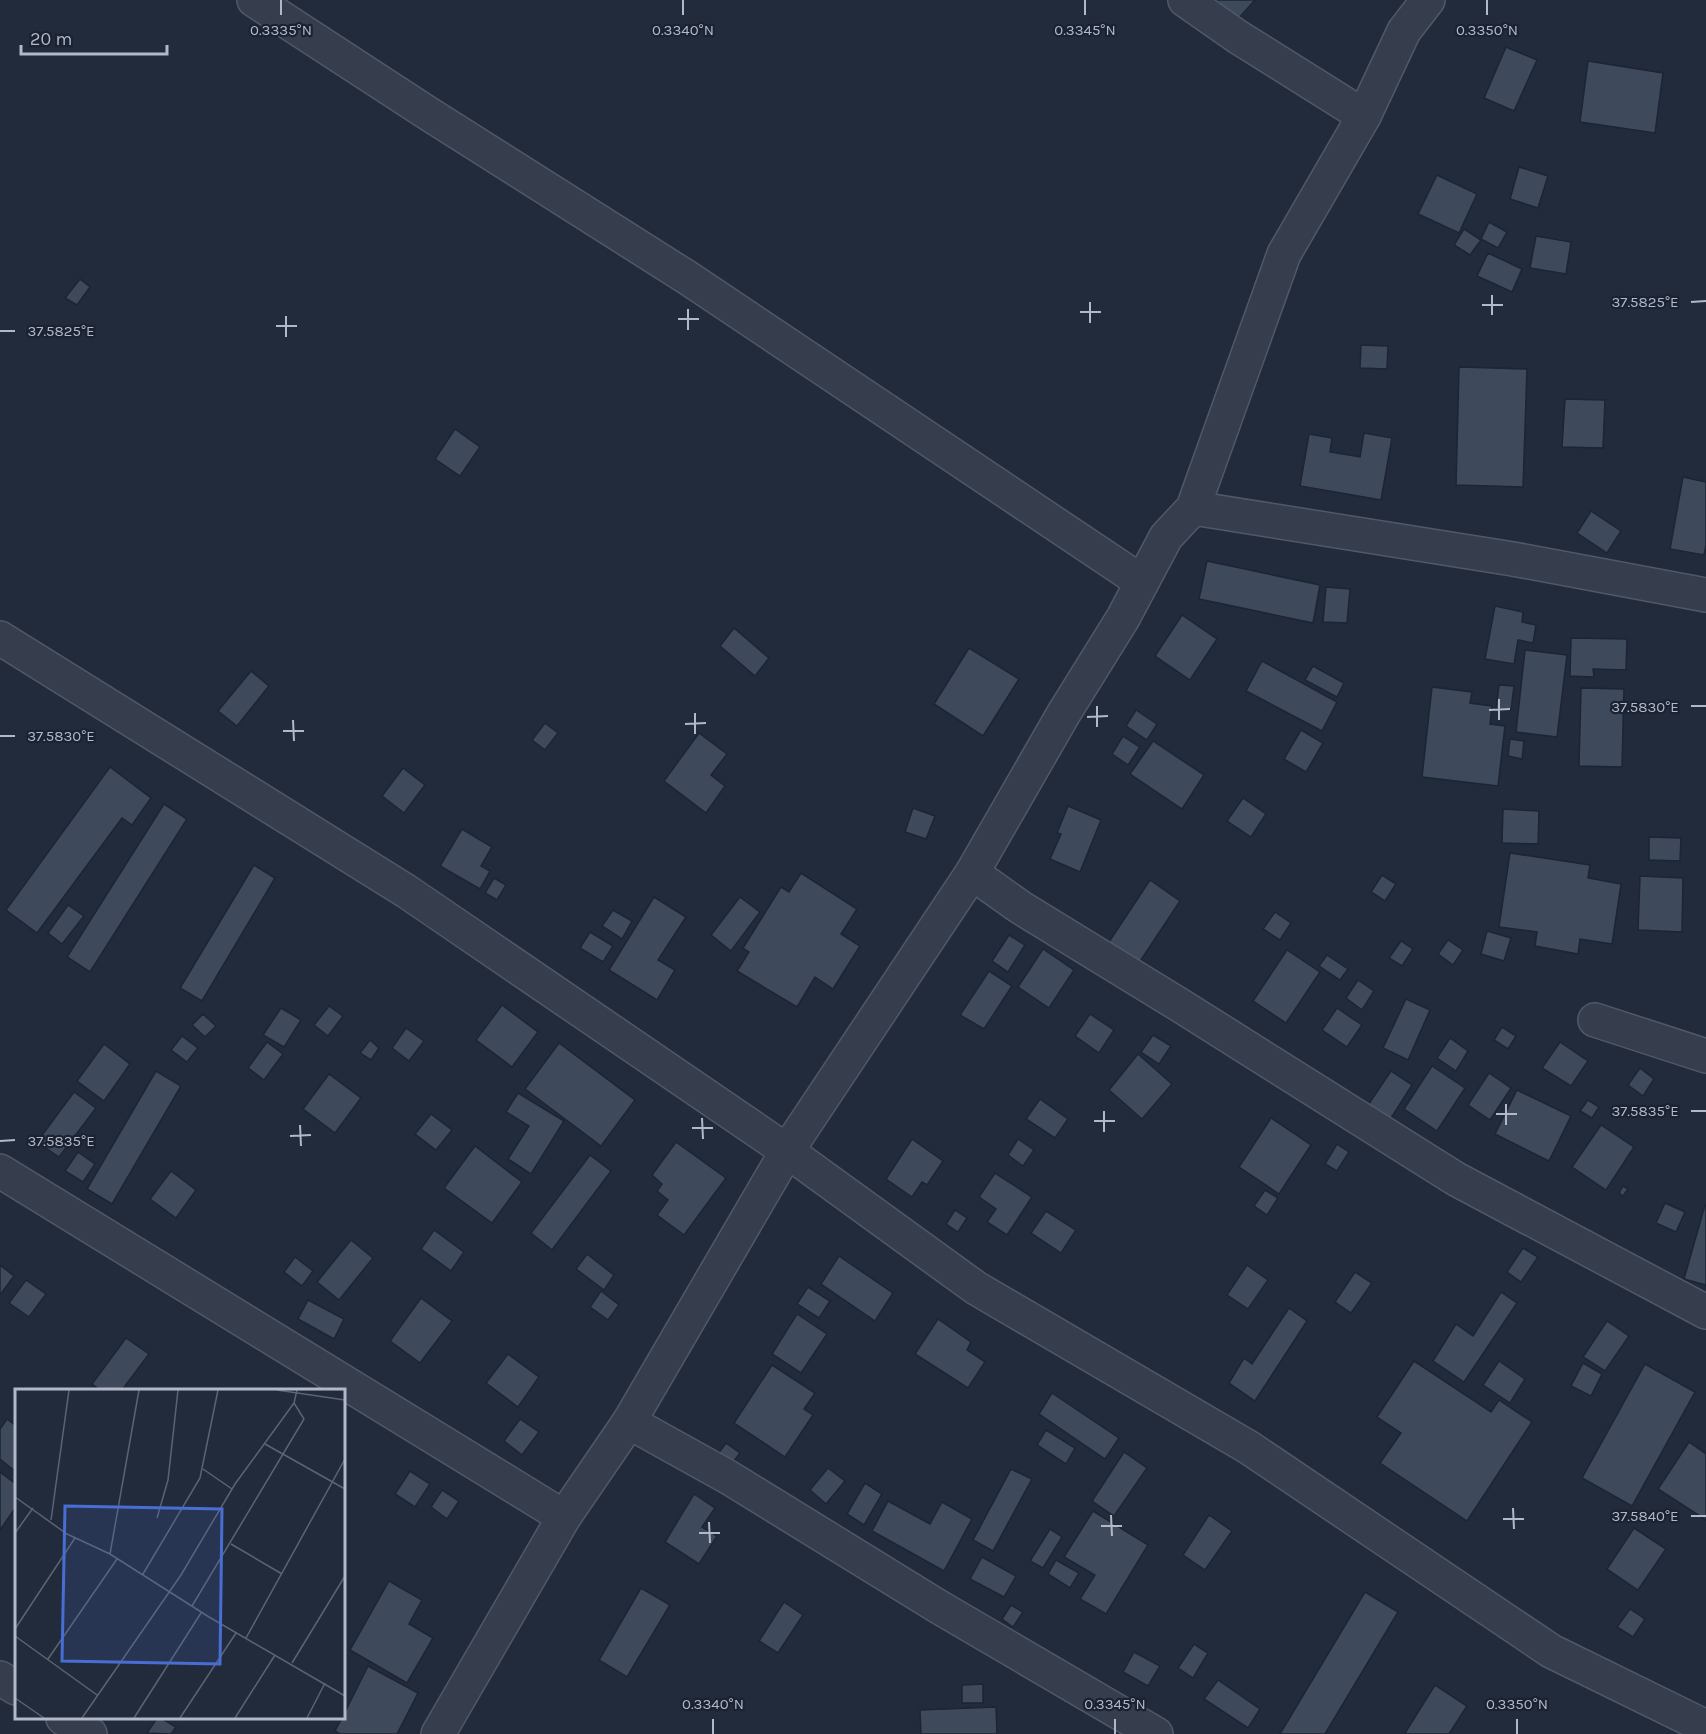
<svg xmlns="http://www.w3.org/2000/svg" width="1706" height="1734" viewBox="0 0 1706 1734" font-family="Karla,sans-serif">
  <rect width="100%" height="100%" fill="#222b3c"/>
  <g fill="#3e495b" stroke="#1d2433" stroke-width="1.5">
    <path d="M1216 0H1255L1238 19Z"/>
    <path d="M1506 47 1537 60 1514 111 1484 98Z"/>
    <path d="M1588 61 1663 73 1655 133 1580 122Z"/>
    <path d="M1519 167 1548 176 1538 208 1510 199Z"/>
    <path d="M1437 175 1477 194 1459 233 1418 214Z"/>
    <path d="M1489 222 1507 232 1498 248 1481 239Z"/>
    <path d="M1464 229 1481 240 1470 255 1454 245Z"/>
    <path d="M1536 236 1571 242 1566 274 1530 268Z"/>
    <path d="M1488 253 1522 269 1512 292 1477 276Z"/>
    <path d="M80 279 90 287 77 305 65 298Z"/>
    <path d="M1361 345 1388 346 1387 369 1360 368Z"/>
    <path d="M1459 367 1527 369 1523 487 1456 485Z"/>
    <path d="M1565 399 1605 400 1603 448 1562 447Z"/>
    <path d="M455 429 480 447 460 476 435 459Z"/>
    <path d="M1364 433 1392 438 1381 500 1300 486 1309 434 1332 438 1330 452 1360 457Z"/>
    <path d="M1683 477 1706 482V545L1704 555 1670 549Z"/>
    <path d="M1591 511 1621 531 1607 553 1577 533Z"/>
    <path d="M1207 561 1320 585 1313 623 1199 599Z"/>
    <path d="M1326 587 1350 589 1347 623 1323 622Z"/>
    <path d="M1495 606 1523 612 1522 622 1536 625 1533 643 1518 640 1514 664 1485 659Z"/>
    <path d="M1182 615 1217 639 1190 680 1155 656Z"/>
    <path d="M734 628 769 658 755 676 720 646Z"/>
    <path d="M1571 638 1627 639 1626 670 1593 669 1594 677 1570 676Z"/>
    <path d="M969 648 1019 679 983 736 934 704Z"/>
    <path d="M1525 650 1567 655 1557 737 1516 732Z"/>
    <path d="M1262 661 1337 702 1322 731 1246 691Z"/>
    <path d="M1313 666 1344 683 1337 697 1305 680Z"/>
    <path d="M251 671 269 686 237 726 218 711Z"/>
    <path d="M1499 685 1514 686 1511 710 1496 709Z"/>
    <path d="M1432 687 1472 692 1470 703 1492 706 1490 724 1505 726 1498 786 1422 777Z"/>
    <path d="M1581 688 1624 689 1622 767 1579 766Z"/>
    <path d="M1136 710 1157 724 1147 740 1126 726Z"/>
    <path d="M545 723 558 733 545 750 532 740Z"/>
    <path d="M1301 730 1323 743 1306 772 1284 759Z"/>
    <path d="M699 733 727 754 711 775 725 786 706 813 664 781Z"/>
    <path d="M1123 736 1140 747 1128 765 1112 754Z"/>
    <path d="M1510 739 1524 741 1522 759 1508 756Z"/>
    <path d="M1153 741 1204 775 1182 809 1130 774Z"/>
    <path d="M110 767 151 798 132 825 122 818 37 933 6 910Z"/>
    <path d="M403 768 425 785 404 813 382 796Z"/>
    <path d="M1243 798 1266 814 1251 837 1227 821Z"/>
    <path d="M164 804 187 819 90 972 67 957Z"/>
    <path d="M1068 806 1101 820 1080 872 1050 859 1061 834 1057 833Z"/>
    <path d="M913 808 935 816 926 839 905 832Z"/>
    <path d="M1503 809 1539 811 1538 844 1502 843Z"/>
    <path d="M462 829 492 847 481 866 490 871 480 889 440 866Z"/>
    <path d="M1649 837 1681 838 1680 861 1649 860Z"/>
    <path d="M1510 853 1590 865 1588 878 1621 884 1612 944 1580 939 1578 954 1535 946 1537 932 1499 927Z"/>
    <path d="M254 865 275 878 202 1001 180 988Z"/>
    <path d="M801 873 857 909 841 934 860 946 833 989 815 977 797 1007 737 971 749 952 743 948 781 887 789 892Z"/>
    <path d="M1382 875 1396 884 1385 901 1371 892Z"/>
    <path d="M1640 876 1683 878 1682 932 1638 930Z"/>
    <path d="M494 878 506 885 497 900 485 893Z"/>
    <path d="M1150 880 1180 901 1135 969 1105 948Z"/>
    <path d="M654 897 686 917 658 960 675 970 657 1000 609 970Z"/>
    <path d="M740 897 760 912 731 951 711 935Z"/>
    <path d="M68 905 84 916 62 944 48 933Z"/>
    <path d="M613 910 632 921 622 939 602 926Z"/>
    <path d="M1275 912 1291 923 1280 940 1263 929Z"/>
    <path d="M1487 931 1511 938 1504 961 1481 954Z"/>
    <path d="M590 932 613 946 603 962 580 948Z"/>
    <path d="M1009 935 1025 945 1008 972 992 961Z"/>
    <path d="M1448 940 1463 950 1453 965 1438 954Z"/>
    <path d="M1401 941 1413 949 1402 966 1389 958Z"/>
    <path d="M1043 949 1074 970 1049 1008 1018 987Z"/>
    <path d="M1287 950 1320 972 1286 1023 1253 1001Z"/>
    <path d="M1327 955 1348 969 1340 980 1319 966Z"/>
    <path d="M989 971 1012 986 984 1029 960 1015Z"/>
    <path d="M1358 980 1374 991 1362 1010 1346 998Z"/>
    <path d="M1406 999 1430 1010 1408 1060 1383 1048Z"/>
    <path d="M502 1005 538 1032 512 1067 476 1040Z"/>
    <path d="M329 1006 343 1016 328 1036 314 1025Z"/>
    <path d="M281 1008 301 1020 284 1047 263 1035Z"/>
    <path d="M1337 1008 1362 1025 1347 1047 1322 1030Z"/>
    <path d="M203 1014 216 1026 205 1037 192 1025Z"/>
    <path d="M1090 1014 1114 1030 1099 1053 1075 1036Z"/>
    <path d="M1502 1027 1516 1036 1508 1049 1494 1040Z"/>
    <path d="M406 1028 424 1041 409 1061 392 1048Z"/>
    <path d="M1153 1035 1171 1046 1159 1064 1141 1052Z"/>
    <path d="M182 1036 198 1048 187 1062 171 1050Z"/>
    <path d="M1450 1038 1468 1051 1456 1071 1437 1058Z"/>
    <path d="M370 1040 379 1048 371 1060 360 1053Z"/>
    <path d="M267 1042 283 1054 264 1080 248 1068Z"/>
    <path d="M1560 1042 1588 1061 1571 1086 1542 1068Z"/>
    <path d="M559 1043 635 1100 601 1146 525 1089Z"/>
    <path d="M104 1044 130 1064 104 1101 77 1081Z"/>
    <path d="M1138 1054 1172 1084 1142 1119 1109 1090Z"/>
    <path d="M1432 1066 1465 1088 1437 1131 1404 1109Z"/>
    <path d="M1640 1068 1654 1079 1643 1096 1628 1085Z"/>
    <path d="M156 1071 181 1086 112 1204 87 1189Z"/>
    <path d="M1391 1071 1412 1085 1386 1126 1364 1111Z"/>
    <path d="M1489 1073 1511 1088 1490 1120 1468 1105Z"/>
    <path d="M329 1074 361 1098 335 1133 303 1109Z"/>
    <path d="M1517 1090 1571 1116 1549 1161 1495 1134Z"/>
    <path d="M74 1092 96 1108 59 1157 37 1142Z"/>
    <path d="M518 1093 564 1121 531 1174 508 1159 529 1126 506 1112Z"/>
    <path d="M1040 1099 1068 1119 1055 1138 1026 1119Z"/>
    <path d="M1588 1100 1599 1107 1592 1118 1580 1111Z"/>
    <path d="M431 1114 452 1130 436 1150 415 1134Z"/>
    <path d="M1271 1118 1311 1145 1279 1194 1239 1167Z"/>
    <path d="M1601 1125 1634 1147 1606 1190 1572 1167Z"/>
    <path d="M912 1139 943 1161 927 1185 922 1182 912 1197 886 1179Z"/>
    <path d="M1018 1139 1034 1150 1023 1166 1008 1155Z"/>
    <path d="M676 1142 726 1178 684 1235 657 1215 668 1200 657 1191 662 1184 652 1175Z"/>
    <path d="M1337 1144 1349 1152 1337 1171 1325 1164Z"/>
    <path d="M475 1146 522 1182 492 1223 444 1188Z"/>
    <path d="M78 1152 95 1164 83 1182 65 1171Z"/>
    <path d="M590 1155 611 1171 552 1250 531 1233Z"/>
    <path d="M171 1171 196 1190 176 1218 150 1199Z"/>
    <path d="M995 1173 1032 1197 1007 1235 987 1222 996 1209 979 1197Z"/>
    <path d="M1623 1186 1628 1189 1623 1196 1619 1193Z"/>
    <path d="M1265 1190 1278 1198 1267 1215 1254 1206Z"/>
    <path d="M1665 1203 1685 1212 1676 1232 1656 1223Z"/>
    <path d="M1705 1205H1706V1285L1684 1279Z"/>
    <path d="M955 1210 967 1218 958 1232 946 1224Z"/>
    <path d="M1046 1211 1076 1230 1061 1253 1031 1233Z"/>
    <path d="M434 1230 464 1252 451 1271 421 1249Z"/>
    <path d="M351 1240 373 1258 339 1300 317 1282Z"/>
    <path d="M1523 1248 1538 1257 1521 1282 1507 1272Z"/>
    <path d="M587 1254 614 1275 604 1290 576 1269Z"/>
    <path d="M839 1256 893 1293 875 1321 821 1284Z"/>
    <path d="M295 1257 313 1271 302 1286 284 1272Z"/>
    <path d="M0 1265 14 1276 0 1295Z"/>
    <path d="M1247 1265 1268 1280 1248 1309 1227 1295Z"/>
    <path d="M1355 1272 1372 1283 1351 1313 1335 1302Z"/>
    <path d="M26 1280 46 1294 29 1317 9 1303Z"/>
    <path d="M808 1287 830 1301 819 1318 797 1304Z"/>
    <path d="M601 1291 619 1305 608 1320 590 1307Z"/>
    <path d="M1501 1292 1517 1303 1464 1382 1433 1361 1456 1324 1473 1336Z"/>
    <path d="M421 1298 452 1321 420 1363 390 1341Z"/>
    <path d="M308 1300 344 1319 334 1339 298 1319Z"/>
    <path d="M1289 1308 1307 1321 1255 1401 1229 1383 1244 1358 1252 1364Z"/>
    <path d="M797 1314 827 1334 801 1373 772 1354Z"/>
    <path d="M938 1319 971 1342 967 1350 985 1362 968 1388 915 1354Z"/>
    <path d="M1607 1321 1629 1336 1605 1371 1583 1357Z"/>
    <path d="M126 1338 149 1354 122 1390H100L92 1384Z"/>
    <path d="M508 1354 539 1377 518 1407 486 1383Z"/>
    <path d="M1414 1361 1491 1412 1499 1400 1532 1422 1467 1521 1380 1463 1401 1433 1377 1417Z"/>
    <path d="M1499 1361 1525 1379 1510 1403 1483 1385Z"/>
    <path d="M1583 1363 1602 1374 1591 1396 1571 1386Z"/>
    <path d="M1645 1364 1695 1392 1632 1506 1582 1478Z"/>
    <path d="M772 1365 815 1393 804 1409 813 1415 785 1457 734 1423Z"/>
    <path d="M1052 1393 1119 1438 1105 1459 1039 1414Z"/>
    <path d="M7 1419 16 1426V1472L0 1459V1429Z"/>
    <path d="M520 1419 539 1432 522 1455 504 1441Z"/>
    <path d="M1046 1430 1075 1448 1066 1464 1037 1445Z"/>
    <path d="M1689 1442 1706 1454V1520L1658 1489Z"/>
    <path d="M726 1443 740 1453 728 1469 715 1458Z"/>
    <path d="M1124 1452 1147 1468 1114 1516 1092 1501Z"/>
    <path d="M828 1468 845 1481 826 1504 810 1490Z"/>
    <path d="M1011 1469 1032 1479 993 1551 973 1540Z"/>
    <path d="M410 1471 430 1484 415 1507 395 1494Z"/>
    <path d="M0 1472 16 1484V1507L0 1530Z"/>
    <path d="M865 1483 882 1494 864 1525 847 1514Z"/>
    <path d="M442 1490 459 1501 447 1519 431 1507Z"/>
    <path d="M694 1494 715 1508 702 1527 717 1536 699 1564 665 1542Z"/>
    <path d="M888 1501 930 1524 942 1502 972 1519 944 1571 872 1531Z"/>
    <path d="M1093 1511 1148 1545 1106 1614 1080 1599 1095 1575 1064 1557Z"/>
    <path d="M1209 1515 1232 1531 1205 1570 1183 1555Z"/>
    <path d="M1634 1528 1666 1549 1638 1590 1607 1569Z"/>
    <path d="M1050 1529 1062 1537 1043 1568 1030 1561Z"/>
    <path d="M982 1557 1016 1576 1004 1597 970 1579Z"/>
    <path d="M1056 1560 1079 1573 1070 1588 1048 1574Z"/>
    <path d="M389 1581 422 1600 409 1624 433 1638 407 1683 350 1650Z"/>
    <path d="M641 1588 670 1605 627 1677 599 1660Z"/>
    <path d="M1365 1592 1398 1612 1325 1734H1280Z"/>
    <path d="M784 1602 803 1615 778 1653 759 1641Z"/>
    <path d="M1011 1605 1023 1612 1013 1627 1002 1619Z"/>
    <path d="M1630 1609 1645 1619 1633 1637 1617 1627Z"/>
    <path d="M1194 1644 1208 1653 1193 1678 1178 1668Z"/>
    <path d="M1134 1652 1160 1666 1148 1686 1123 1672Z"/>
    <path d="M368 1666 418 1693 397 1734H340L335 1731 342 1718H344V1714Z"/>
    <path d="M1218 1680 1260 1709 1248 1728 1204 1699Z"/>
    <path d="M983 1684V1703H962V1685Z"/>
    <path d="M1435 1685 1467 1706 1449 1734H1407L1405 1733Z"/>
    <path d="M996 1707 997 1734H921L920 1710Z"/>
    <path d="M157 1718H161L176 1727 171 1734 147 1733Z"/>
  </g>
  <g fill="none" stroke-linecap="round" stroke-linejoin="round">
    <g stroke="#515867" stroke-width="36">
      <g id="street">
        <path d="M254 0 429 114 688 278 1142 582"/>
        <path d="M1185 0 1238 37 1364 116"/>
        <path d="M1193 508 1513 559 1706 595"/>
        <path d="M0 638 406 891 787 1151 976 1288 1248 1447 1551 1651 1706 1727"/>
        <path d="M972 873 1020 907 1178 1004 1456 1179 1706 1312"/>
        <path d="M1595 1020 1706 1056"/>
        <path d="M0 1171 564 1517"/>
        <path d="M629 1422 728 1477 939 1607 1156 1734"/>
        <path d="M0 1678 16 1688"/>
        <path d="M63 1718 90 1734"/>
        <path d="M438 1734 564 1517 629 1422 787 1151 972 873 1064 713 1123 618 1166 537 1193 508 1284 254 1364 116 1404 31 1428 0"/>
      </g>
    </g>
    <use href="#street" stroke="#363d4c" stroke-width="33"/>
  </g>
  <path fill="none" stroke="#b1b8c8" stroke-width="2" d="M281 0V15M683 0V15M1085 0V15M1487 0V15M1492 295V315M1090 302V323M1691 302 1706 301M1482 305H1503M688 309V330M1080 312H1101M286 316V337M678 319H699M276 326H297M0 331H15M1499 699V720M1097 706V727M1691 706H1706M1489 710 1510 709M695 713V734M1087 717 1108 716M293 720 294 741M685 724 706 723M283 731H304M0 736H15M1506 1104V1125M1104 1111V1132M1691 1111H1706M1496 1114H1517M702 1118 703 1139M1094 1121H1115M300 1125 301 1146M692 1128H713M290 1136 311 1135M0 1141 15 1140M1513 1508 1514 1529M1111 1515 1112 1536M1691 1516H1706M1503 1519H1524M709 1522 710 1543M1101 1526H1122M699 1533H720M713 1719V1734M1115 1719V1734M1517 1719V1734"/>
  <g transform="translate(15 1389)">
    <rect width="330" height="330" fill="#222b3c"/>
    <path fill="none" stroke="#5b6374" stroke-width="1.5" d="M262 1 330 11M250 55 330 100M188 80 217 100M0 108 52 145 95 165 194 228 330 307M142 129 153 91 163 1M36 131 54 1M0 144 18 119M216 155 267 185M95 165 124 1M128 185 185 89 203 1M177 217 289 30 279 14 282 1M0 240 60 149M0 247 82 306M231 249 330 70M33 270 102 170M277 274 330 187M0 309 29 329M67 329 166 186 220 95 279 14M119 329 186 224M165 329 221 244M220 329 260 266M292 329 310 294"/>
    <path fill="#496ed3" fill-opacity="0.15" stroke="#496ed3" stroke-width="3" d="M50 117 207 120 205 275 47 272Z"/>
    <rect width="330" height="330" fill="none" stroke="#b1b8c8" stroke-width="3"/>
  </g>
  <g font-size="15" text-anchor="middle" fill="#b1b8c8" stroke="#1b2231" stroke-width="4.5" stroke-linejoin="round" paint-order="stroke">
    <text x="281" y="35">0.3335°N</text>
    <text x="683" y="35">0.3340°N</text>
    <text x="1085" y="35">0.3345°N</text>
    <text x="1487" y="35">0.3350°N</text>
    <text x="1645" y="307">37.5825°E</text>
    <text x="61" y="336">37.5825°E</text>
    <text x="1645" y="712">37.5830°E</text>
    <text x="61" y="741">37.5830°E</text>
    <text x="1645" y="1116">37.5835°E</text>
    <text x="61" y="1146">37.5835°E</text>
    <text x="1645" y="1521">37.5840°E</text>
    <text x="713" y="1709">0.3340°N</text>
    <text x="1115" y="1709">0.3345°N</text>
    <text x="1517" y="1709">0.3350°N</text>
  </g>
  <path d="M21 45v9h146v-9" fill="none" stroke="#b1b8c8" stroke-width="3"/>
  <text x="30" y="45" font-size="18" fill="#b1b8c8" stroke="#1b2231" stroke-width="4.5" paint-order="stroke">20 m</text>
</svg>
